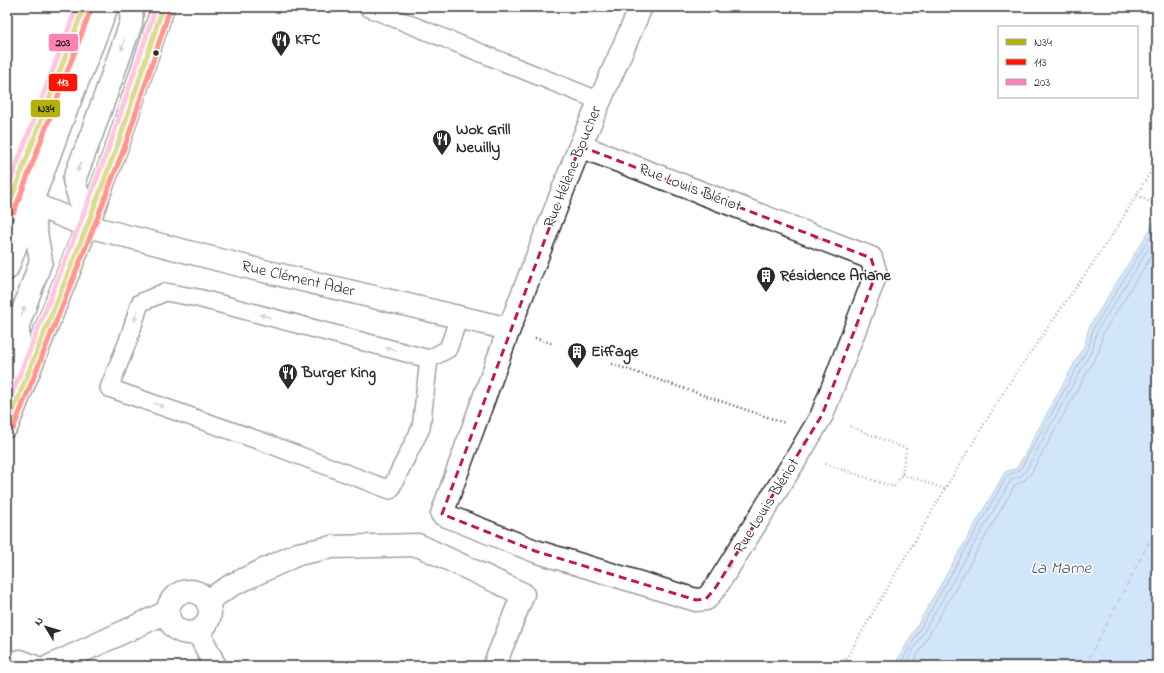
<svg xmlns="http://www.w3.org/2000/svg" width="1164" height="673" viewBox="0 0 1164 673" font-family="'Indie Flower',sans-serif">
  <rect width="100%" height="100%" fill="#fff"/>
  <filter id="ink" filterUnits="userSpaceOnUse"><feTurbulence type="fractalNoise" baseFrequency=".025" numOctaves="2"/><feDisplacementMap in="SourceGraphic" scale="8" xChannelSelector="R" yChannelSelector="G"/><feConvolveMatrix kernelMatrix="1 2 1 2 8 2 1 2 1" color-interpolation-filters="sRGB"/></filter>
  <g filter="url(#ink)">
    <path fill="#9ac8f5" stroke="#6e89a4" d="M1157 218V666H894L1005 472 1017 468 1085 344 1089 327Z"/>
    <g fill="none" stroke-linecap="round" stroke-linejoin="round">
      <g stroke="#576a7c" stroke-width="1">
        <path d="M899 666 1007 476 1020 470 1089 346 1093 329 1157 226"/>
        <path d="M904 666 1011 480 1021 476 1025 472 1093 348 1097 331 1157 235"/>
        <path d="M911 666 1015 485 1025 480 1030 475 1099 351 1103 333 1157 247"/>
      </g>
      <path stroke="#4c5a68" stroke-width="1" stroke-dasharray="5 4" stroke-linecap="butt" d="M1085 666 1148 544 1157 530"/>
      <g stroke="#2b2b2b" stroke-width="20">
        <g id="service">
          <path d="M367 7 600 101"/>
          <path d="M7 210 84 7"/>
          <path d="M429 359 421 428 390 490 269 444 109 388 128 341 140 303 165 292 198 298 429 359 448 349 459 317"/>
        </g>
      </g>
      <g stroke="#2b2b2b" stroke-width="25">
        <g id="minor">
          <path d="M580 146 871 258 876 274 822 415 799 454 716 587 706 599 696 600 535 551 442 514 509 329 580 146 641 7"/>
          <path d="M87 226 251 268 509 329"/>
          <circle cx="189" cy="612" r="21"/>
          <path d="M207 601 232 585 298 554 332 547 418 545 523 594 494 666"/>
          <path d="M198 631 215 666"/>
          <path d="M7 666 20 661 33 666"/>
          <path d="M50 666 167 612"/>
        </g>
      </g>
      <g stroke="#2b2b2b" stroke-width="25">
        <path id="secondary" d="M7 191 31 203 87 226"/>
      </g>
      <g stroke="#2b2b2b" stroke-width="25">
        <g id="primary">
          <path d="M87 226 74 180 92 133 131 23 132 7"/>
          <path d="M7 269 61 123 107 7"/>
          <path d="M20 384 18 325 41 261 31 203"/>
          <path d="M7 426 87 226 119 141 163 7"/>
        </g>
      </g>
      <g stroke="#2b2b2b" stroke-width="2.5" stroke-dasharray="1 3" stroke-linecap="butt">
        <path d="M1137 195 1157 206"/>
        <path d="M535 338 554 344"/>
        <path d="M612 364 785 423"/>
        <path d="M826 464 894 487 902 474 906 449 847 425"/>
        <path d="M902 474 945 489"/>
        <path d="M842 666 945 489 1006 388 1115 231 1157 161"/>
      </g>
      <use href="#service" stroke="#fff" stroke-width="17"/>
      <use href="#minor" stroke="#fff" stroke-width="22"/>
      <use href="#secondary" stroke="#fff" stroke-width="22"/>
      <use href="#primary" stroke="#fff" stroke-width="22"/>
      <g stroke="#fff" stroke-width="8">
        <g id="bus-1">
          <path d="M7 210 84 7"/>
          <path d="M7 426 87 226 119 141 163 7"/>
        </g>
      </g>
      <g stroke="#fff" stroke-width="8">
        <g id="bus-2">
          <path d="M14 212 91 9"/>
          <path d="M13 429 93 229 126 143 170 9"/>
        </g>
      </g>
      <g stroke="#fff" stroke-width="8">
        <g id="bus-3">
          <path d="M7 190 77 7"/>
          <path d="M7 407 80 223 112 139 156 7"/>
        </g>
      </g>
      <use href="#bus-1" stroke="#b1b109" stroke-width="5"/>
      <use href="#bus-2" stroke="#ff1400" stroke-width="5"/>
      <use href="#bus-3" stroke="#ff82b4" stroke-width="5"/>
    </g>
    <defs><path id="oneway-solid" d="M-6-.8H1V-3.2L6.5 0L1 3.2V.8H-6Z"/></defs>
    <g fill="#a0a0a0">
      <use href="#oneway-solid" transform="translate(123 45) rotate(109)"/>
      <use href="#oneway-solid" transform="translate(79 167) rotate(111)"/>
      <use href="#oneway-solid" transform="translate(818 237) rotate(-159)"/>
      <use href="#oneway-solid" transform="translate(23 311) rotate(-70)"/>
      <use href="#oneway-solid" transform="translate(136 316) rotate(108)"/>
      <use href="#oneway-solid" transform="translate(265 316) rotate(-165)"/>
      <use href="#oneway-solid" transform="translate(856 326) rotate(-69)"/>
      <use href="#oneway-solid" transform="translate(391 349) rotate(-165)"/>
      <use href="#oneway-solid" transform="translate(159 405) rotate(19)"/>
      <use href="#oneway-solid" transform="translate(804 445) rotate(-59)"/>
      <use href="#oneway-solid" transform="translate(728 568) rotate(-58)"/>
    </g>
  </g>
  <path d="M0 0H1164V673H0ZM580 146 871 258 876 274 822 415 716 587 706 599 696 600 535 551 442 514Z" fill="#fff" fill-opacity=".55" fill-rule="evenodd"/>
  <path fill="none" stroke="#c2185b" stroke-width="3" stroke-dasharray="8 5" stroke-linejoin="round" d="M580 146 871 258 876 274 822 415 716 587 706 599 696 600 535 551 442 514Z"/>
  <defs>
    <g id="restaurant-pin" transform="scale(1)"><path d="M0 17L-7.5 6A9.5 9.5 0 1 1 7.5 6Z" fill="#2b2b2b" stroke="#fff"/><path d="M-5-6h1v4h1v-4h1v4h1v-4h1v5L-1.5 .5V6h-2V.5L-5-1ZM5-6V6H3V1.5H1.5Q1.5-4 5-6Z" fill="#fff"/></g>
    <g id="building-pin" transform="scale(1)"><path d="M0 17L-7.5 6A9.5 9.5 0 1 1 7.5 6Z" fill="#2b2b2b" stroke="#fff"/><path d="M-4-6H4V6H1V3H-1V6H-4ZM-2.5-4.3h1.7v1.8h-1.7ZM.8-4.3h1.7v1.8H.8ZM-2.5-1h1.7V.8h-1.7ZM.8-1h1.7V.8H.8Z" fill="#fff"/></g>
  </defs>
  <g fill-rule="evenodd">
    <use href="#restaurant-pin" x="281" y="40"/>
    <use href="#restaurant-pin" x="442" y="139"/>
    <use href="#building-pin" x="766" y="276"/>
    <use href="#building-pin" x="577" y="352"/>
    <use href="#restaurant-pin" x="288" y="373"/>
  </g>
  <circle fill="#2b2b2b" stroke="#fff" stroke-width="1.5" cx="156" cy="53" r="3.5"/>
  <g text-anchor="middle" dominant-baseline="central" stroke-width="3" stroke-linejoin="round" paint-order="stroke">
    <g font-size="16" font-weight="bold" fill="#2b2b2b" stroke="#fff" text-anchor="start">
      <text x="295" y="40">KFC</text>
      <text x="456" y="130">Wok Grill<tspan x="456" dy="18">Neuilly</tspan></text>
      <text x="780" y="276">Résidence Ariane</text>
      <text x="591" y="352">Eiffage</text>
      <text x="302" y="373">Burger King</text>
    </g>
    <g font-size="16" fill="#2b2b2b" stroke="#fff">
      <text transform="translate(573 167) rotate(-68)">Rue Hélène Boucher</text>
      <text transform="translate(690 188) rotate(21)">Rue Louis Blériot</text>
      <text transform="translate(298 279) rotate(13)">Rue Clément Ader</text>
      <text transform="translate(767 506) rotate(-58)">Rue Louis Blériot</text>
    </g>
    <g font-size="17" font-style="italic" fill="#4c5a68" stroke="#fff">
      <text x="1061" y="568">La Marne</text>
    </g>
  </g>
  <g stroke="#fff" stroke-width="1.5">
    <rect x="48" y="33" width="31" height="19" rx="4" fill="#ff82b4"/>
    <rect x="48" y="73" width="30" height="19" rx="4" fill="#ff1400"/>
    <rect x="30" y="99" width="31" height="19" rx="4" fill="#b1b109"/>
  </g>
  <g font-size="11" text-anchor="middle" font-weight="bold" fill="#fff">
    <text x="63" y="86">113</text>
  </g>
  <g font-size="11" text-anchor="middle" font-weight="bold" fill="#111">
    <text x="63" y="46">203</text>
    <text x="46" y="112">N34</text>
  </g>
  <rect width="1164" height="673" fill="none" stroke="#fff" stroke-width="24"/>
  <rect x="12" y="12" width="1140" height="649" fill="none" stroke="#2b2b2b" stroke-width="1.5" filter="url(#ink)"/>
  <rect x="998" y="26" width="140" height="72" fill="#ffffff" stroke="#aaaaaa"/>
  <rect x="1006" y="39" width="20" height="6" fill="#b1b109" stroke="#aaaaaa"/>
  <text x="1034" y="46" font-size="12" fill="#2b2b2b">N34</text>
  <rect x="1006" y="59" width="20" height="6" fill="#ff1400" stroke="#aaaaaa"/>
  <text x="1034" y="66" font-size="12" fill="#2b2b2b">113</text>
  <rect x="1006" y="79" width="20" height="6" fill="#ff82b4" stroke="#aaaaaa"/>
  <text x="1034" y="86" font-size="12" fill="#2b2b2b">203</text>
  <g transform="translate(46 627) rotate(308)" stroke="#ffffff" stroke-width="3" paint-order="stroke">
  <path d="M0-3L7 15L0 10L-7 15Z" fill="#2b2b2b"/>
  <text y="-6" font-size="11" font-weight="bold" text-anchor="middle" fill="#2b2b2b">N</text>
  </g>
</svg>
